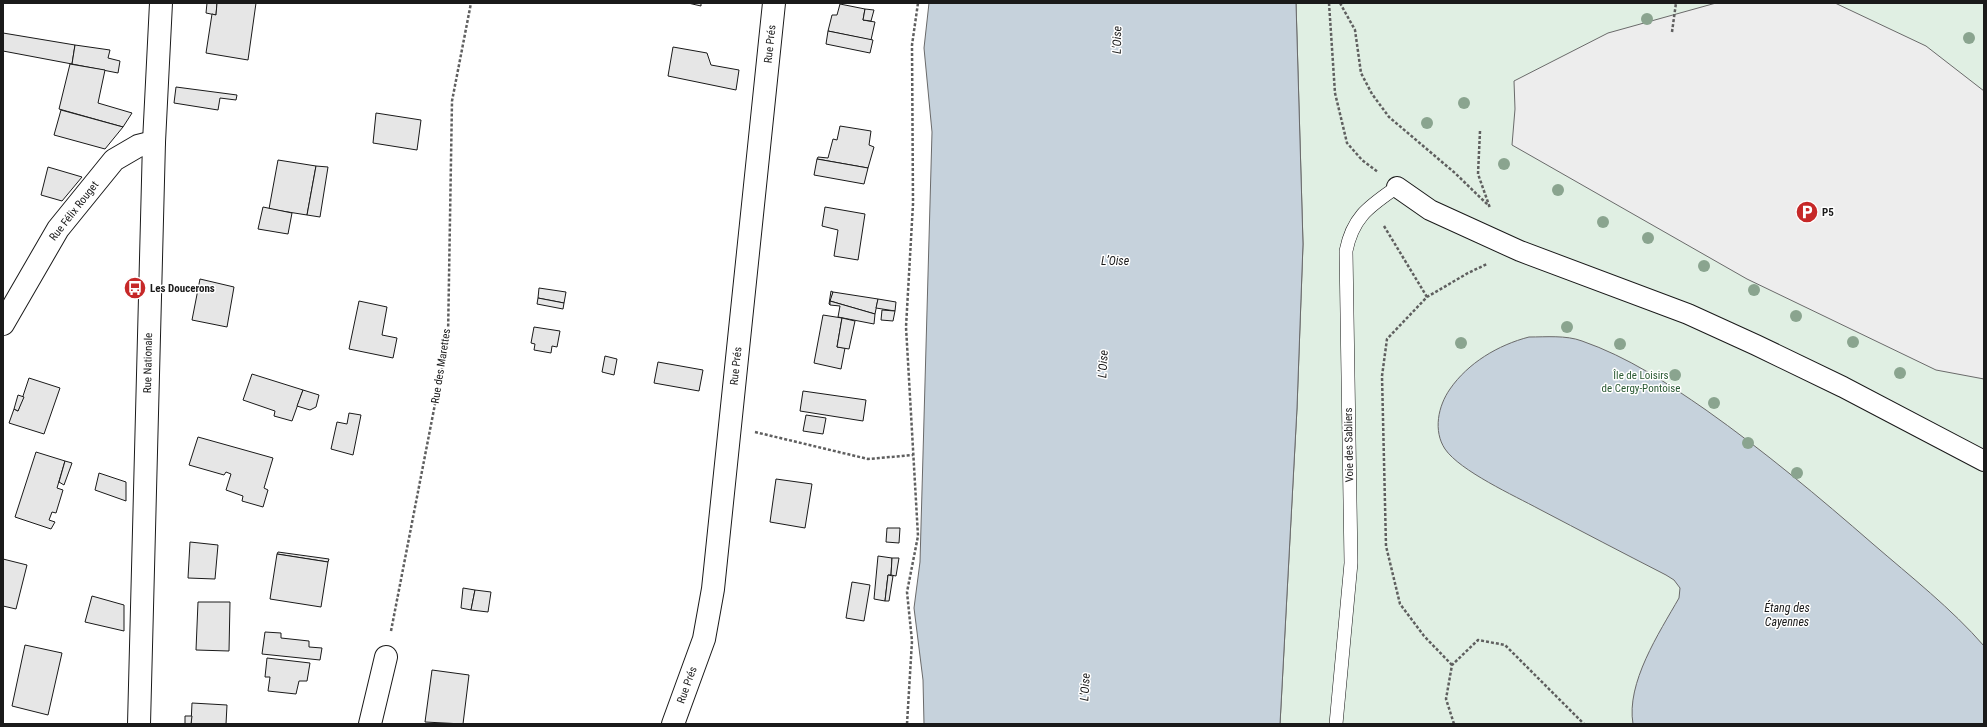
<svg xmlns="http://www.w3.org/2000/svg" width="1987" height="727" viewBox="0 0 1987 727" font-family="'Roboto Condensed',sans-serif">
  <rect width="100%" height="100%" fill="#fff"/>
  <path fill="#e0efe3" stroke="#6a6a6a" d="M1296 3H1984V724H1280L1297 408 1303 244Z"/>
  <path fill="#ededed" stroke="#6a6a6a" d="M1716 3H1835L1926 46 1984 91V379L1936 370 1747 279 1512 145 1515 109 1514 81 1608 33Z"/>
  <g fill="#c6d2dc" stroke="#6a6a6a">
    <path d="M929 3H1296L1303 244 1297 408 1280 724H924L923 680 914 608 920 562 932 132 924 48Z"/>
    <path d="M1529 337C1546 337 1566 335 1582 341 1628 357 1667 383 1706 410 1764 451 1819 497 1873 544 1910 576 1952 609 1984 646V724H1633C1626 683 1659 633 1679 598L1680 588 1674 580 1666 575C1623 553 1581 531 1539 509 1515 496 1460 471 1445 449 1433 431 1438 406 1450 389 1468 363 1498 345 1529 337Z"/>
  </g>
  <g fill="#e6e6e6" stroke="#1a1a1a">
    <path d="M207 3H217L216 15 206 13Z"/>
    <path d="M217 3H256L248 60 206 53 212 14 216 15Z"/>
    <path d="M688 3H701V6Z"/>
    <path d="M840 4 865 9 863 20 875 22 871 40 828 31 832 15H837Z"/>
    <path d="M865 9 874 10 871 21 863 20Z"/>
    <path d="M828 31 873 40 870 53 826 44Z"/>
    <path d="M3 33 75 45 72 64 3 51Z"/>
    <path d="M75 45 110 50 108 58 120 61 118 73 72 64Z"/>
    <path d="M673 47 707 53 711 65 739 70 736 90 668 76Z"/>
    <path d="M70 64 105 70 98 103 132 113 123 127 59 109Z"/>
    <path d="M176 87 237 95 236 100 220 98 218 110 174 103Z"/>
    <path d="M61 110 123 127 105 149 54 135Z"/>
    <path d="M376 113 421 120 417 150 373 143Z"/>
    <path d="M840 126 871 131 869 145 874 147 868 168 817 159 818 157 828 158 833 139 837 140Z"/>
    <path d="M817 159 868 168 864 184 814 175Z"/>
    <path d="M278 160 316 166 307 215 269 209Z"/>
    <path d="M316 166 328 167 320 217 307 215Z"/>
    <path d="M48 167 82 177 62 201 41 195Z"/>
    <path d="M263 207 292 213 288 234 258 229Z"/>
    <path d="M825 207 865 214 858 260 834 256 838 230 822 226Z"/>
    <path d="M200 279 234 287 227 327 192 320Z"/>
    <path d="M539 288 566 292 564 303 538 298Z"/>
    <path d="M831 291 833 292 830 305 829 304Z"/>
    <path d="M833 292 878 299 875 314 830 301Z"/>
    <path d="M538 298 564 303 563 309 537 304Z"/>
    <path d="M878 299 896 302 895 311 876 308Z"/>
    <path d="M359 301 387 307 382 335 397 338 393 358 349 349Z"/>
    <path d="M830 301 875 314 874 324 838 317 840 306 830 305Z"/>
    <path d="M882 310 895 311 893 321 881 320Z"/>
    <path d="M823 315 842 318 837 347 845 348 841 369 814 363Z"/>
    <path d="M842 318 855 321 849 349 837 347Z"/>
    <path d="M534 327 560 331 557 347 552 346 551 353 534 350 535 344 531 343Z"/>
    <path d="M605 356 617 359 614 375 602 372Z"/>
    <path d="M658 362 703 370 699 391 654 383Z"/>
    <path d="M252 374 303 390 292 421 274 416 275 411 243 400Z"/>
    <path d="M29 378 60 388 44 434 9 423 14 409 18 411Z"/>
    <path d="M303 390 319 395 316 407 310 410 297 406Z"/>
    <path d="M803 391 866 400 863 421 800 411Z"/>
    <path d="M18 395 24 397 18 411 14 409Z"/>
    <path d="M349 413 361 415 353 455 331 449 337 422 347 424Z"/>
    <path d="M806 415 826 418 823 434 803 431Z"/>
    <path d="M198 437 273 458 264 488 268 490 263 507 242 501 243 496 226 490 231 474 226 472 224 475 189 465Z"/>
    <path d="M36 452 65 461 57 488 63 490 56 513 52 512 49 520 55 522 51 529 15 517Z"/>
    <path d="M65 461 72 463 64 485 59 482Z"/>
    <path d="M99 473 126 482V501L95 490Z"/>
    <path d="M776 479 812 484 805 528 770 522Z"/>
    <path d="M887 528H900L899 543 886 542Z"/>
    <path d="M190 542 218 545 215 579 188 578Z"/>
    <path d="M278 552 329 559 328 562 277 554Z"/>
    <path d="M277 554 328 562 321 607 270 599Z"/>
    <path d="M878 556 892 558 891 575H888L885 601 874 599Z"/>
    <path d="M892 558H899L896 576 891 575Z"/>
    <path d="M3 559 27 565 16 609 3 606Z"/>
    <path d="M888 575 893 576 889 601H885Z"/>
    <path d="M852 582 870 585 864 621 846 618Z"/>
    <path d="M463 588 475 590 471 610 461 608Z"/>
    <path d="M475 590 491 592 488 612 471 610Z"/>
    <path d="M92 596 124 605V631L85 622Z"/>
    <path d="M198 602H230L229 651 196 650Z"/>
    <path d="M265 632 281 633V638L309 641V647L322 648 320 660 262 654Z"/>
    <path d="M25 645 62 653 48 715 12 706Z"/>
    <path d="M267 658 310 663 307 681H299L296 694 268 691 270 677H265Z"/>
    <path d="M432 670 469 675 463 724 425 722Z"/>
    <path d="M192 703 227 705 226 724H191Z"/>
    <path d="M185 716H192L191 724H185Z"/>
  </g>
  <g fill="none" stroke-linecap="round" stroke-linejoin="round">
    <g stroke="#1a1a1a" stroke-width="14">
      <path id="service" d="M1336 724 1351 563 1346 251C1353 216 1370 206 1397 187"/>
    </g>
    <g stroke="#1a1a1a" stroke-width="22">
      <path id="pedestrian" d="M1397 187 1430 210 1520 251 1688 314 1756 345 1843 387 1984 461"/>
    </g>
    <g stroke="#1a1a1a" stroke-width="24">
      <g id="minor">
        <path d="M3 324 58 229 114 160 138 146 154 142"/>
        <path d="M370 724 386 657"/>
        <path d="M673 724 704 639 713 589 774 3"/>
      </g>
    </g>
    <g stroke="#1a1a1a" stroke-width="24">
      <path id="tertiary" d="M139 724 154 142 161 3"/>
    </g>
    <g stroke="#5f5f5f" stroke-width="2.5" stroke-dasharray="3 2" stroke-linecap="butt">
      <path d="M1329 3 1335 93 1347 143 1362 160 1378 172"/>
      <path d="M1340 3 1355 30 1361 73 1372 94 1389 117 1455 173 1489 206"/>
      <path d="M1672 32 1676 3"/>
      <path d="M1480 131 1478 174 1490 208"/>
      <path d="M1384 226 1427 297"/>
      <path d="M755 432 868 459 913 455"/>
      <path d="M391 631 448 337 452 101 471 3"/>
      <path d="M1452 665 1424 636 1400 604 1386 546 1382 376 1387 339 1427 297 1468 273 1487 264"/>
      <path d="M907 724 912 641 907 592 918 536 906 327 913 204 912 45 918 3"/>
      <path d="M1454 724 1446 699 1452 665 1478 640 1505 645 1584 724"/>
    </g>
    <use href="#service" stroke="#fff" stroke-width="13"/>
    <use href="#pedestrian" stroke="#fff" stroke-width="20"/>
    <use href="#minor" stroke="#fff" stroke-width="22"/>
    <use href="#tertiary" stroke="#fff" stroke-width="22"/>
  </g>
  <g fill="#8aa48f">
    <circle cx="1647" cy="19" r="6"/>
    <circle cx="1969" cy="38" r="6"/>
    <circle cx="1464" cy="103" r="6"/>
    <circle cx="1427" cy="123" r="6"/>
    <circle cx="1504" cy="164" r="6"/>
    <circle cx="1558" cy="190" r="6"/>
    <circle cx="1603" cy="222" r="6"/>
    <circle cx="1648" cy="238" r="6"/>
    <circle cx="1704" cy="266" r="6"/>
    <circle cx="1754" cy="290" r="6"/>
    <circle cx="1796" cy="316" r="6"/>
    <circle cx="1567" cy="327" r="6"/>
    <circle cx="1853" cy="342" r="6"/>
    <circle cx="1461" cy="343" r="6"/>
    <circle cx="1620" cy="344" r="6"/>
    <circle cx="1900" cy="373" r="6"/>
    <circle cx="1675" cy="375" r="6"/>
    <circle cx="1714" cy="403" r="6"/>
    <circle cx="1748" cy="443" r="6"/>
    <circle cx="1797" cy="473" r="6"/>
  </g>
  <defs>
    <g id="parking-disc" transform="scale(1.15)"><circle r="9.5" fill="#c62828" stroke="#fff"/><path d="M-3.5-5.5H1a3.5 3.5 0 0 1 0 7H-1V5.5H-3.5ZM-1-3.4V-.6H.8a1.4 1.4 0 0 0 0-2.8Z" fill="#fff"/></g>
    <g id="bus-disc" transform="scale(1.15)"><circle r="9.5" fill="#c62828" stroke="#fff"/><path d="M-5-6H5V4H4V6H2V4H-2V6H-4V4H-5ZM-3.5-4V0h7V-4ZM-3.5 1.2v1.5H-2V1.2ZM2 1.2v1.5H3.5V1.2Z" fill="#fff"/></g>
  </defs>
  <g fill-rule="evenodd">
    <use href="#parking-disc" x="1807" y="212"/>
    <use href="#bus-disc" x="135" y="288"/>
  </g>
  <g text-anchor="middle" dominant-baseline="central" stroke-width="3" stroke-linejoin="round" paint-order="stroke">
    <g font-size="11" fill="#1a1a1a" stroke="#fff">
      <text transform="translate(770 44) rotate(-84)">Rue Prés</text>
      <text transform="translate(74 211) rotate(-52)">Rue Félix Rouget</text>
      <text transform="translate(148 363) rotate(-89)">Rue Nationale</text>
      <text transform="translate(441 366) rotate(-81)">Rue des Marettes</text>
      <text transform="translate(736 366) rotate(-84)">Rue Prés</text>
      <text transform="translate(1349 445) rotate(-91)">Voie des Sabliers</text>
      <text transform="translate(687 685) rotate(-70)">Rue Prés</text>
    </g>
    <g font-size="11" font-weight="bold" fill="#1a1a1a" stroke="#fff" text-anchor="start">
      <text x="1822" y="212">P5</text>
      <text x="150" y="288">Les Doucerons</text>
    </g>
    <g font-size="11" fill="#2b5a34" stroke="#fff">
      <text x="1641" y="375">Île de Loisirs<tspan x="1641" dy="13">de Cergy-Pontoise</tspan></text>
    </g>
    <g font-size="12" font-style="italic" fill="#1a1a1a" stroke="#fff">
      <text transform="translate(1117 40) rotate(-89)">L'Oise</text>
      <text x="1115" y="261">L’Oise</text>
      <text transform="translate(1103 364) rotate(-87)">L'Oise</text>
      <text x="1787" y="608">Étang des<tspan x="1787" dy="14">Cayennes</tspan></text>
      <text transform="translate(1085 687) rotate(-87)">L'Oise</text>
    </g>
  </g>
  <rect width="1987" height="727" fill="none" stroke="#1a1a1a" stroke-width="8"/>
</svg>
